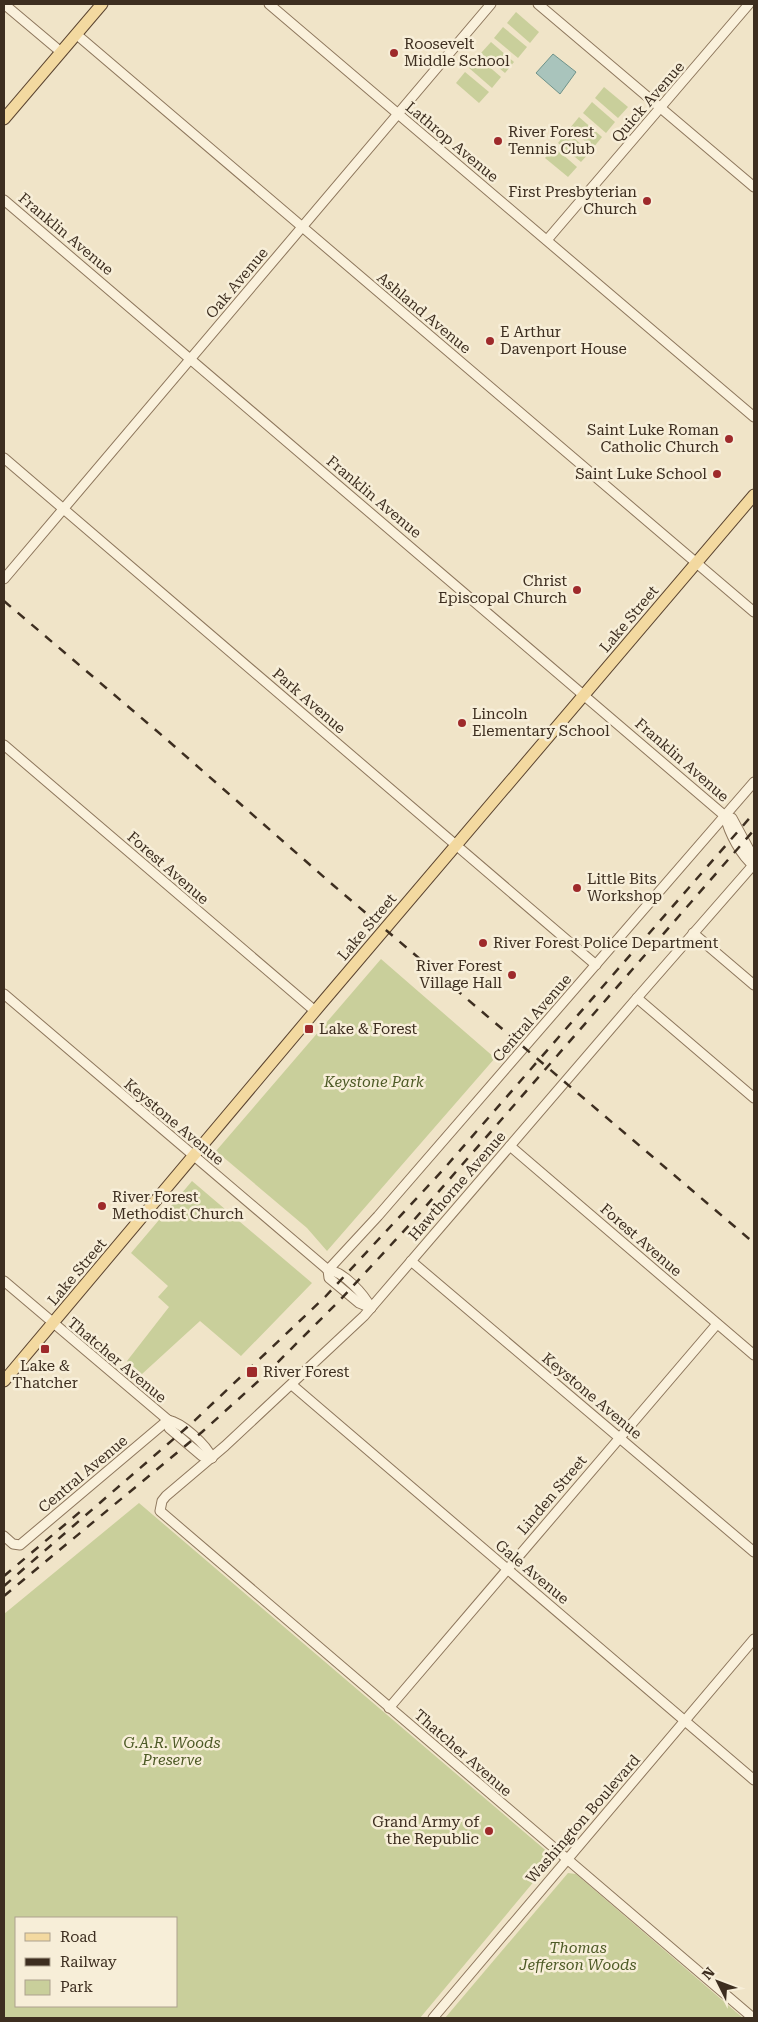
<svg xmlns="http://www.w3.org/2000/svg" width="758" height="2022" viewBox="0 0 758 2022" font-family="'Roboto Serif',serif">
  <rect width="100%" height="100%" fill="#f0e4c8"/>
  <g fill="#c9cf9b" fill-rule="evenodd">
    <path d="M516 12 539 32 530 43 507 23Z"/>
    <path d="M503 27 527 47 518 58 494 38Z"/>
    <path d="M491 42 514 62 505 73 481 53Z"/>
    <path d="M478 57 501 77 492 88 469 68Z"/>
    <path d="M465 72 489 92 479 103 456 83Z"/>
    <path d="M604 87 628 107 618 118 595 98Z"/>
    <path d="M592 102 615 122 606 133 583 113Z"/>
    <path d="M579 117 602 137 593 148 570 128Z"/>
    <path d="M567 132 590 152 581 162 558 143Z"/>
    <path d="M554 147 577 167 568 177 545 158Z"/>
    <path d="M381 959 495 1058 327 1251 307 1228 216 1151Z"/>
    <path d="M192 1181 312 1283 241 1356 200 1321 142 1374 127 1361 169 1307 158 1297 168 1286 131 1253Z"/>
    <path d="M139 1503 550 1854 551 1861 420 2018H4V1614ZM16 1918H176V2006H16Z"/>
    <path d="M568 1873 576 1874 743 2018H445Z"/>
  </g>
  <path fill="#a9c4bc" stroke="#6f938a" d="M553 54 576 72 560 94 536 73Z"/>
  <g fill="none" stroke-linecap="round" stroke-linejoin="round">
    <g stroke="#8d765c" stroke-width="11">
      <g id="minor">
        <path d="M4 4 61 52"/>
        <path d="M269 4 754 417"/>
        <path d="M538 4 754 187"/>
        <path d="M76 34 754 612"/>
        <path d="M4 200 725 816 732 818 752 855 753 865"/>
        <path d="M547 240 749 4"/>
        <path d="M4 458 596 965"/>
        <path d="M4 579 491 4"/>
        <path d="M4 745 315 1011"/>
        <path d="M725 816C729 833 741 856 754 866"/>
        <path d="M693 933 754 985"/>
        <path d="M4 994 328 1270C343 1271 364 1294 371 1308"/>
        <path d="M637 998 754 1098"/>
        <path d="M510 1146 754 1355"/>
        <path d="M411 1261 754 1552"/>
        <path d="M328 1270 378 1216 754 782"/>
        <path d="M328 1270 329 1278 359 1303 371 1308"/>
        <path d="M4 1281 168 1420C182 1423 206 1444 212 1458"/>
        <path d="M292 1385 754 1780"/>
        <path d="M168 1420 169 1428 202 1456 212 1458"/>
        <path d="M4 1536 13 1544 20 1545 168 1420"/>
        <path d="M389 1708 717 1324"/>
        <path d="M433 2018 754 1639"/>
        <path d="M753 2018 160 1511 162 1501 166 1496 225 1446 364 1316 637 998 754 864"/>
      </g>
    </g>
    <g stroke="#5b4430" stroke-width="13">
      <g id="major">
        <path d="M4 119 102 4"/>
        <path d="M4 1381 321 1004 754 495"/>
      </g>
    </g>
    <use href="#minor" stroke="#faf1dc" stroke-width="9"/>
    <use href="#major" stroke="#f3d9a0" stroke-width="11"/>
    <g stroke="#3d2e20" stroke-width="2.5" stroke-dasharray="9 9" stroke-linecap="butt">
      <path d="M4 601 165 738 333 885 754 1243"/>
      <path d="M4 1576 81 1511"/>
      <path d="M4 1586 192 1423 325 1297 442 1171 754 813"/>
      <path d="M4 1596 202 1432 264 1376 341 1299 413 1221 754 830"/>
    </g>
  </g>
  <g fill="#9e2a2b" stroke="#f7eed8" stroke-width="2">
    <circle cx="394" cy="53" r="5"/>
    <circle cx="498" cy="141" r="5"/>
    <circle cx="647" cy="201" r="5"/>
    <circle cx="490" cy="341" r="5"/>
    <circle cx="729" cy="439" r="5"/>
    <circle cx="717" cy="474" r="5"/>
    <circle cx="577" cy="590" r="5"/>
    <circle cx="462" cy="723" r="5"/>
    <circle cx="577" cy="888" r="5"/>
    <circle cx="483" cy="943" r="5"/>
    <circle cx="512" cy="975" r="5"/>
    <rect x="304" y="1024" width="10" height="10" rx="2.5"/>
    <circle cx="102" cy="1206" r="5"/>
    <rect x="40" y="1344" width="10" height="10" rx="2.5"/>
    <rect x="246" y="1366" width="12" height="12" rx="2.5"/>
    <circle cx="489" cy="1831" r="5"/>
  </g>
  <g text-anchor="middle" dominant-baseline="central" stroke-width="5" stroke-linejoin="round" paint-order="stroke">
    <g font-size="15" fill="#3d2e20" stroke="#f7eed8" text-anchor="start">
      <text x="404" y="44">Roosevelt<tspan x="404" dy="17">Middle School</tspan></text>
      <text x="508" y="132">River Forest<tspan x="508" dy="17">Tennis Club</tspan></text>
      <text x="637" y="192" text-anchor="end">First Presbyterian<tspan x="637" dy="17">Church</tspan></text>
      <text x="500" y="332">E Arthur<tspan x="500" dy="17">Davenport House</tspan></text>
      <text x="719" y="430" text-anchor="end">Saint Luke Roman<tspan x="719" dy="17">Catholic Church</tspan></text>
      <text x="707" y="474" text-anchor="end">Saint Luke School</text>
      <text x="567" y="581" text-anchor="end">Christ<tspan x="567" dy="17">Episcopal Church</tspan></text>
      <text x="472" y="714">Lincoln<tspan x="472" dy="17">Elementary School</tspan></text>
      <text x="587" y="879">Little Bits<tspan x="587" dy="17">Workshop</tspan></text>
      <text x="493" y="943">River Forest Police Department</text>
      <text x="502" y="966" text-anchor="end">River Forest<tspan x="502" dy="17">Village Hall</tspan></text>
      <text x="319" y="1029">Lake &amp; Forest</text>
      <text x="112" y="1197">River Forest<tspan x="112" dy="17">Methodist Church</tspan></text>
      <text x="45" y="1366" text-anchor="middle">Lake &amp;<tspan x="45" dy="17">Thatcher</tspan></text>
      <text x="263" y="1372">River Forest</text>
      <text x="479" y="1822" text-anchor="end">Grand Army of<tspan x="479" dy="17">the Republic</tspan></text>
    </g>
    <g font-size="15" fill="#3d2e20" stroke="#f7eed8">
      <text transform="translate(648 102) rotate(-49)">Quick Avenue</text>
      <text transform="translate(452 142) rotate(40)">Lathrop Avenue</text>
      <text transform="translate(66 234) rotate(40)">Franklin Avenue</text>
      <text transform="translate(237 283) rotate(-50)">Oak Avenue</text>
      <text transform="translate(424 313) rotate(40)">Ashland Avenue</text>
      <text transform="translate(374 497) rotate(40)">Franklin Avenue</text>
      <text transform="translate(629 619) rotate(-50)">Lake Street</text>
      <text transform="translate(309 701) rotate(41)">Park Avenue</text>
      <text transform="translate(682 760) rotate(41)">Franklin Avenue</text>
      <text transform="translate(168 868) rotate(41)">Forest Avenue</text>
      <text transform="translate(367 927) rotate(-50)">Lake Street</text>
      <text transform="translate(532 1018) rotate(-49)">Central Avenue</text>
      <text transform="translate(174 1122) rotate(40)">Keystone Avenue</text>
      <text transform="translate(457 1186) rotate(-49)">Hawthorne Avenue</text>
      <text transform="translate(641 1240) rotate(41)">Forest Avenue</text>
      <text transform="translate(77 1272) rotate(-50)">Lake Street</text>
      <text transform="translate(117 1360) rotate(40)">Thatcher Avenue</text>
      <text transform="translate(592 1396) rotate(40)">Keystone Avenue</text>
      <text transform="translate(83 1474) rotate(-40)">Central Avenue</text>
      <text transform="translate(552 1495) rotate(-50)">Linden Street</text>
      <text transform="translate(532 1572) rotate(40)">Gale Avenue</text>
      <text transform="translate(463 1753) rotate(41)">Thatcher Avenue</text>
      <text transform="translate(583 1819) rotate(-49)">Washington Boulevard</text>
    </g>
    <g font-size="15" font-style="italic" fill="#4d5a26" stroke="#f7eed8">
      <text x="374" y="1082">Keystone Park</text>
      <text x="172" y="1743">G.A.R. Woods<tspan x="172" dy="17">Preserve</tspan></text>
      <text x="578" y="1948">Thomas<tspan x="578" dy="17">Jefferson Woods</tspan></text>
    </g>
  </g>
  <rect width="758" height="2022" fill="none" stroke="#3d2e20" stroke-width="10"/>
  <rect x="15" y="1917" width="162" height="90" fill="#f7eed8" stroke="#ada18e"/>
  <rect x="25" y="1933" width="25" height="8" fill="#f3d9a0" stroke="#ada18e"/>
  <text x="60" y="1942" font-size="15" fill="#3d2e20">Road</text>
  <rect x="25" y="1958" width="25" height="8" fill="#3d2e20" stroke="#ada18e"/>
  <text x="60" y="1967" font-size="15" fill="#3d2e20">Railway</text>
  <rect x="25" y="1980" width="25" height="15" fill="#c9cf9b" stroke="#ada18e"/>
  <text x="60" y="1992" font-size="15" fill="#3d2e20">Park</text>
  <g transform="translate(718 1982) rotate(312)" stroke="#f7eed8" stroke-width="4" paint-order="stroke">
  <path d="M0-4L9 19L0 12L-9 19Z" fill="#3d2e20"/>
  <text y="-8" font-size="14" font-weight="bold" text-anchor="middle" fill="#3d2e20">N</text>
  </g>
</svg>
